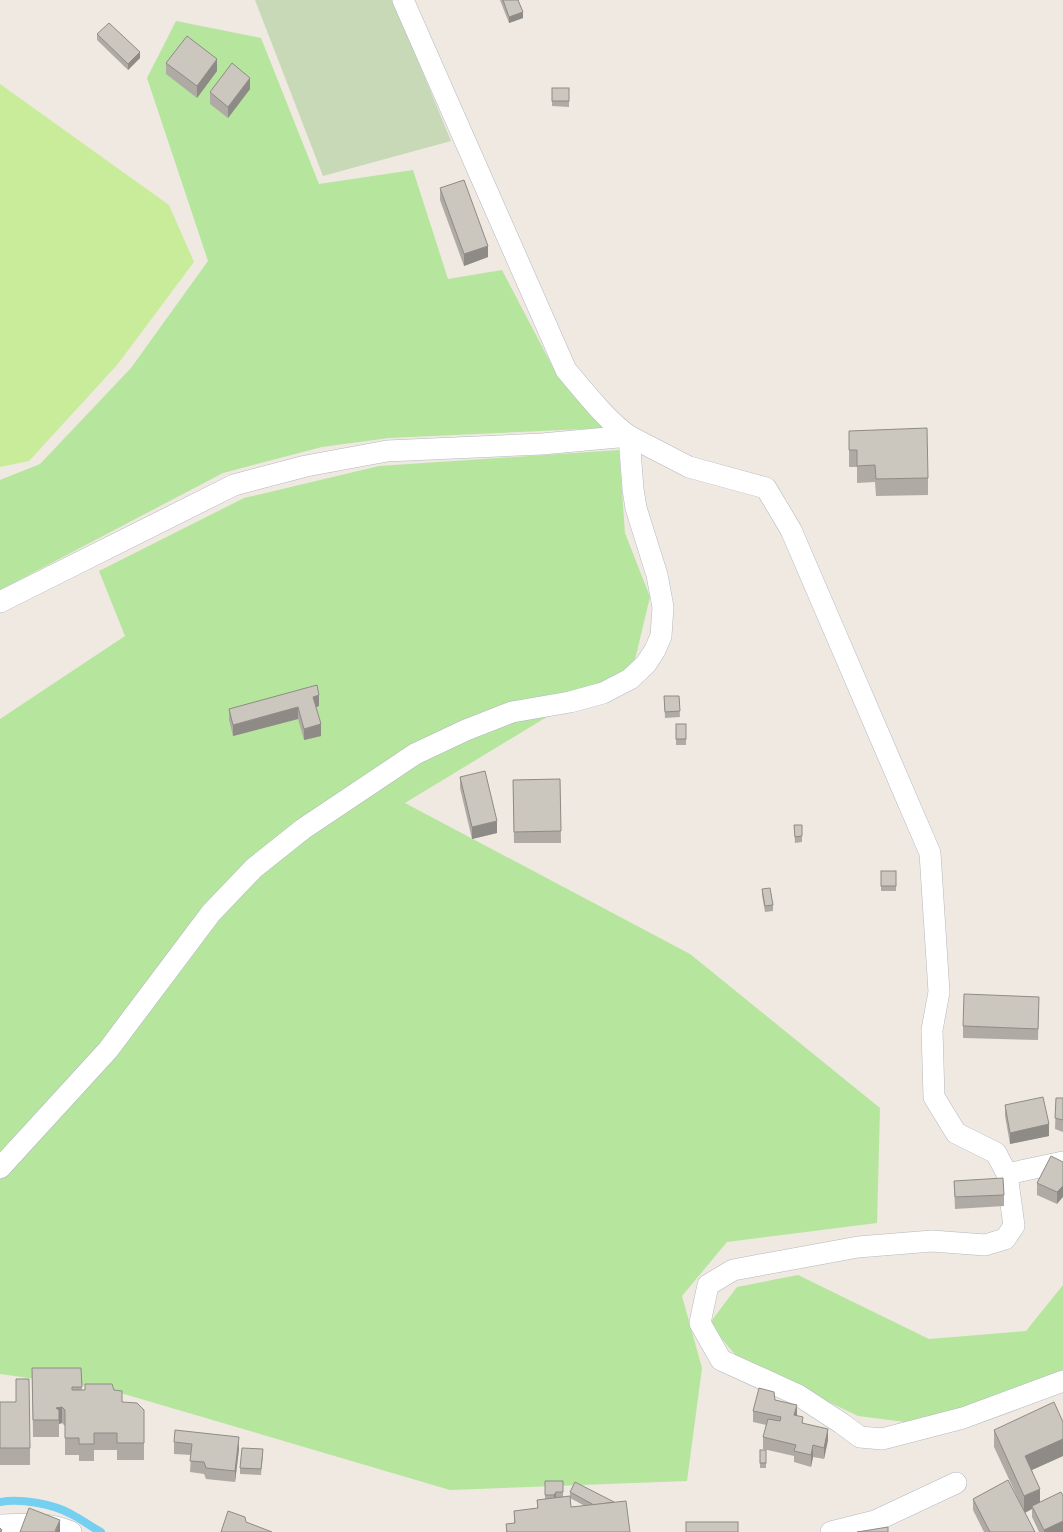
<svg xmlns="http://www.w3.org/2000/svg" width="1063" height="1532" viewBox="0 0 1063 1532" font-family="Figtree,sans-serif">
  <rect width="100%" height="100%" fill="#efe9e1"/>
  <g fill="#b6e59e">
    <path d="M176 21 261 38 319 184 413 170 448 279 502 270 558 377 606 428 389 438 322 447 223 473 0 590V480L40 464 131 368 208 261 147 78Z"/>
    <path d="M619 450 625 533 650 597 634 664 405 803 690 954 880 1108 877 1223 727 1242 682 1296 702 1368 687 1481 450 1490 107 1389 0 1374V719L125 636 99 571 244 498 379 466Z"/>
    <path d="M798 1275 929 1339 1026 1331 1063 1285V1371L971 1409 905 1422 858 1416 739 1359 709 1324 737 1287Z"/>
  </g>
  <path fill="#c8d9b8" d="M255 0H393L451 141 323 176Z"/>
  <path fill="#c9ec9a" d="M0 84 169 205 194 262 117 365 29 461 0 467Z"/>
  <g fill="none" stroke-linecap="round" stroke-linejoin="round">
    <path stroke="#75cff0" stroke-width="8" d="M0 1502C20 1498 53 1504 71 1514 81 1519 90 1526 101 1532"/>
    <g stroke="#b4b7c1" stroke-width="22">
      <g id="minor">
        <path d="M403 0 566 370C583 390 608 422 629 436L689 467 766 488 791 530 930 853 939 992 932 1030 934 1097 956 1133 996 1153 1007 1174 1014 1226 1005 1239 985 1245 932 1241 858 1247 733 1270 708 1285 700 1323 721 1360 798 1395 841 1423 860 1437 882 1439 963 1418 1063 1381"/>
        <path d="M0 602 234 485 306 466 387 451 542 444 629 436"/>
        <path d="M0 1168 108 1050 211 913 254 868 303 829 415 754 466 730 512 712 570 702 603 693 630 679 646 664 655 650 661 636 663 607 657 575 636 508 633 489 629 436"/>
        <path d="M1007 1174 1063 1162"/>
        <path d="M0 1525C26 1524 47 1522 71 1532"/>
        <path d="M831 1532 875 1521 956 1483"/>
      </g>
    </g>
    <use href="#minor" stroke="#fff" stroke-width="21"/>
  </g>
  <g fill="#afaba4" fill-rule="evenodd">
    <path d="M500 0H518L523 18 509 23Z"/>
    <path d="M97 34 140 58 128 70 97 40Z"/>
    <path d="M166 63 217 71 197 98 166 74Z"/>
    <path d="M552 88H569V107L552 106Z"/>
    <path d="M250 89 228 118 210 104V92Z"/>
    <path d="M440 188 488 257 464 266 440 200Z"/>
    <path d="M849 431 928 478V495L876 496 875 482 857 483V467H849Z"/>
    <path d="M664 696H679L680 717 665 718Z"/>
    <path d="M319 706 316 707 321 736 304 740 298 719 233 736 229 720V709Z"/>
    <rect x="676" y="724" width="10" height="21"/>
    <path d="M460 777 497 833 472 839 460 788Z"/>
    <path d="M560 779 561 843H514L513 780Z"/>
    <path d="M794 825H802V842L795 843Z"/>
    <rect x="881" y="871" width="15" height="20"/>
    <path d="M762 889 773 905V911L765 912 762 895Z"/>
    <path d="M1039 997 1038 1040 963 1038V1026Z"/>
    <path d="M1056 1098H1063V1132L1055 1129Z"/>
    <path d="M1005 1105 1049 1136 1010 1144 1005 1116Z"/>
    <path d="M1063 1162 1057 1204 1037 1195V1183Z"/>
    <path d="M954 1181 1004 1195V1206L955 1209Z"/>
    <path d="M32 1368H81L82 1390H114L122 1402 144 1410V1460H117V1450H94V1461H79V1455H65V1426L62 1423 59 1424V1437H33Z"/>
    <path d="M775 1400 797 1415 803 1423 828 1440 824 1459 813 1457 811 1467 794 1462V1456L763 1449V1437L766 1425 753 1422V1411Z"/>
    <path d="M0 1402 30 1448V1465H0Z"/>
    <path d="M1063 1422V1456L1032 1470 1040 1502 1063 1532H1039L1032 1517V1509L1025 1513 1035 1532H984L973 1510V1499L1021 1505 994 1447V1430Z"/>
    <path d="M174 1442 239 1449 235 1482 206 1479 204 1474 190 1472 191 1455 174 1454Z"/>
    <rect x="760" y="1450" width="6" height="18"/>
    <path d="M263 1455 261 1475 240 1474V1468Z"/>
    <path d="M545 1481H563V1497L570 1496V1492L575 1482 630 1532H506V1524L514 1523V1511L537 1508V1500L545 1499ZM570 1498 585 1506 571 1507Z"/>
  </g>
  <g fill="#8e8b86">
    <path d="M523 12V18L509 23V17Z"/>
    <path d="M140 52V58L128 70V64Z"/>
    <path d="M217 59V71L197 98V86Z"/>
    <path d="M250 78V89L228 118V107Z"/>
    <path d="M488 246V257L464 266V254Z"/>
    <path d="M319 695V706L313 708V697Z"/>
    <path d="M298 707V719L233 736V725Z"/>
    <path d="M321 724V736L304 740V729Z"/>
    <path d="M497 821V833L472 839V827Z"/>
    <path d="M1049 1124V1136L1010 1144V1133Z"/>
    <path d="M1063 1186V1197L1057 1204V1192Z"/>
    <path d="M797 1405V1417L794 1415Z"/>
    <path d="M62 1407V1423L59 1424V1420L56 1408Z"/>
    <path d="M828 1429V1440L824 1459V1448Z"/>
    <path d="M239 1437V1449L235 1482V1471Z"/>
    <path d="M1063 1439V1456L1025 1473V1456Z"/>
    <path d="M813 1445V1457L811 1467V1455Z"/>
    <path d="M1040 1489V1505L1032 1506V1509L1024 1513V1496Z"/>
    <path d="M556 1492V1498L554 1501V1495Z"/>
    <path d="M60 1520V1532H55Z"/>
    <path d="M1063 1521V1532H1044V1530Z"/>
  </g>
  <g fill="#cbc7bf" stroke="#8e8b86">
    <path d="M503 0H518L523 12 509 17Z"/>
    <path d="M109 23 140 52 128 64 97 34Z"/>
    <path d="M187 36 217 59 197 86 166 63Z"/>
    <path d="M232 63 250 78 228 107 210 92Z"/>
    <rect x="552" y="88" width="17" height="13"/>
    <path d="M464 180 488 246 464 254 440 188Z"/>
    <path d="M927 428 928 478 876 479 875 465 857 466V450H849V431Z"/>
    <path d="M317 685 319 695 313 697 321 724 304 729 298 707 233 725 229 709Z"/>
    <path d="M664 696H679L680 711 665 712Z"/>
    <rect x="676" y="724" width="10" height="15"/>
    <path d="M485 771 497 821 472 827 460 777Z"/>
    <path d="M560 779 561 831 514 832 513 780Z"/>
    <path d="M794 825H802V836L795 837Z"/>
    <rect x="881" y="871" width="15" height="15"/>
    <path d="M770 888 773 905 765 906 762 889Z"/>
    <path d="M964 994 1039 997 1038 1029 963 1026Z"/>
    <path d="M1043 1097 1049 1124 1010 1133 1005 1105Z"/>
    <path d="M1056 1098H1063V1120L1055 1118Z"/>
    <path d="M1051 1156 1063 1162V1186L1057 1192 1037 1183Z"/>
    <path d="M1003 1178 1004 1195 955 1197 954 1181Z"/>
    <path d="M32 1368H81L82 1387H72V1390H85V1384H112L114 1390 122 1391V1402L137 1403 144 1410V1443H117V1433H94V1444H79V1438H65V1410L62 1407 56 1408 59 1410V1420H33Z"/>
    <path d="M16 1379H29L30 1448H0V1402H16Z"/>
    <path d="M759 1388 774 1392 775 1400 797 1405 794 1415 803 1417 802 1423 828 1429 824 1448 813 1445 811 1455 794 1451 796 1445 763 1437 768 1419 780 1421 781 1417 753 1411Z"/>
    <path d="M1054 1402 1063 1422V1439L1025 1456 1040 1489 1024 1496 994 1430Z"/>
    <path d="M175 1430 239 1437 235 1471 206 1468 204 1462 190 1461 192 1444 174 1442Z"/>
    <path d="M242 1448 263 1449 261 1469 240 1468Z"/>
    <rect x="760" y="1450" width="6" height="13"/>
    <path d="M1008 1480 1035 1532H990L973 1499Z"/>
    <path d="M545 1481H563V1492H556L554 1495H545Z"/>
    <path d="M575 1482 614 1502 594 1505 570 1492Z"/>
    <path d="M1061 1492 1063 1496V1521L1044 1530 1032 1506Z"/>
    <path d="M570 1496 571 1507 626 1501 630 1532H507L506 1524 515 1523 514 1511 538 1508 537 1500Z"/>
    <path d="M29 1508 60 1520 55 1531 57 1532H20Z"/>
    <path d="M228 1511 245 1517 246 1522 272 1532H221Z"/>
    <rect x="686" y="1522" width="52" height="10"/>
    <path d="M888 1527V1532H857Z"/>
    <path d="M0 1528 2 1530 1 1532H0Z"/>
  </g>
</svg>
